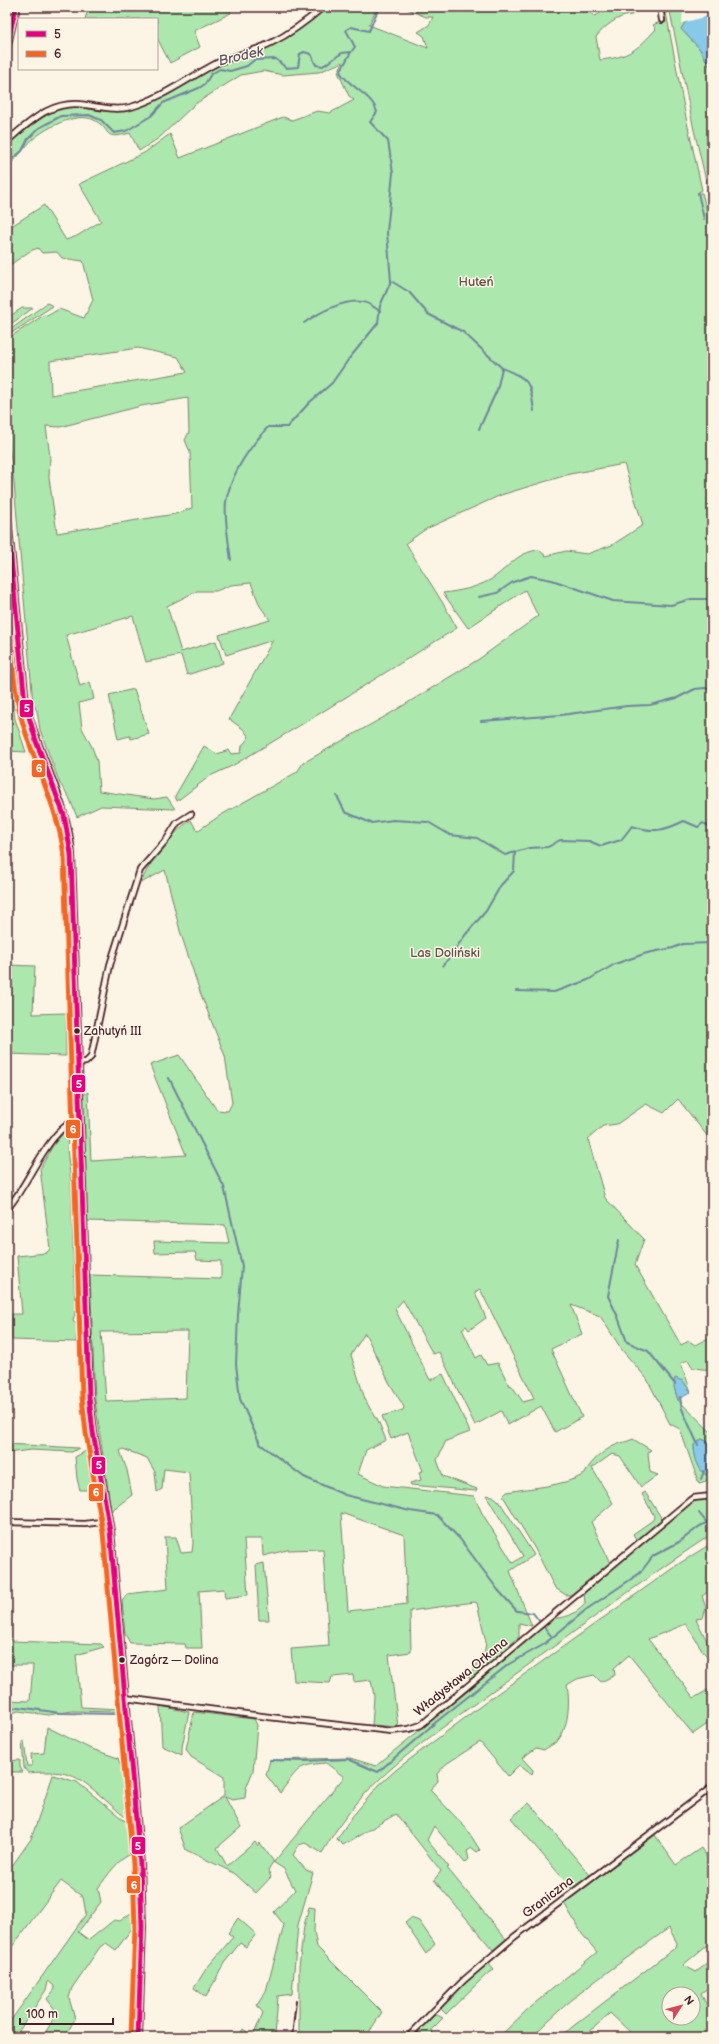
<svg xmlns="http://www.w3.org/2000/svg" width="719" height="2044" viewBox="0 0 719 2044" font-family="'Balsamiq Sans',sans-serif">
  <rect width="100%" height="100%" fill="#fcf5e5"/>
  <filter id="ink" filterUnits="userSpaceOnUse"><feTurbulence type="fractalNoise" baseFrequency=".025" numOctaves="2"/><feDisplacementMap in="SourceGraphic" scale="8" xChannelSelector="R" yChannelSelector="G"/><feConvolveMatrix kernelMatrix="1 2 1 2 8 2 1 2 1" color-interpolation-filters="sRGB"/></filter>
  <g filter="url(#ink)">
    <g fill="#ace7ad" stroke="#7b836c" fill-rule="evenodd">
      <path d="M89 7H229L231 13 194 31 200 47 170 63 157 38V19H85Z"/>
      <path d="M325 7H377L369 25 428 48 424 36 418 32 429 25 433 17H426L403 7H548L546 11 584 9 595 16 612 7 618 11 631 12 632 15C618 15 604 27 596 37L600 60C629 57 637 50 656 29L653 25 660 22 663 24 666 22 661 7H665L685 113 702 190 697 193H702L712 228V1142L678 1099 664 1113 646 1104 617 1124 603 1126 588 1139 605 1198 644 1239 635 1265 681 1345 689 1341 695 1345 712 1336V1370L693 1368 688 1360 681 1363 691 1392 683 1381 674 1387 678 1400 712 1433V1444L702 1439 694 1445C694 1458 699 1466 706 1475L712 1471V1476L703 1483 699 1484 680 1429 670 1424 647 1379 622 1350 600 1316 571 1305 582 1334 551 1349 582 1417 555 1432 541 1406 508 1425 501 1411 475 1425 439 1352 433 1354 403 1300 395 1309 430 1380 443 1374 470 1432 446 1441 437 1460 443 1476 477 1489 476 1491 411 1485 410 1483 421 1480 419 1472 423 1471 408 1432 391 1439 382 1416 403 1410 404 1407 389 1382 365 1333 351 1355 365 1399 375 1418H377L386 1440 366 1450 358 1474 383 1486 474 1496 482 1513 513 1563 523 1556 486 1495 493 1496 499 1501 534 1555 510 1571 532 1626 519 1623V1637L471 1680 468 1677 484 1655 486 1642 477 1603 474 1602 410 1611 411 1652 389 1655 398 1727 372 1725 374 1696 371 1680 354 1682 353 1675 332 1677 330 1683 294 1681 291 1649 329 1646 323 1549 287 1550 263 1556 262 1539H244L248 1595 225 1598 224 1589 199 1591 202 1648H186L185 1644 130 1643 125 1634 122 1600 127 1594 168 1589 165 1537H176L181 1553 192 1552 193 1543 189 1472 164 1469 162 1489 157 1492 155 1472 147 1458 123 1449 120 1451 127 1470 132 1495 111 1511 95 1400 90 1275 221 1279V1261L197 1260 195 1252 155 1253 154 1241 229 1243 225 1225 87 1221 83 1095 88 1092 91 1161 186 1155 150 1065 179 1055 217 1110 228 1111 232 1103 225 1056 200 992 180 931 165 870 141 883C148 863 173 831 191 820L197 831 221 815 297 772 303 763 391 713 479 659 538 616 525 590 468 628 443 593C460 591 475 588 490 580 508 569 516 552 539 550L546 556 566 551 587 554 612 545 643 525 624 464 570 474 501 495 426 529 406 543C422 572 442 599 457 628L314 717 232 766 210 776 177 801 175 796 204 746 217 754 229 750 231 754 241 753 242 746 249 737 243 729 229 719 273 640 226 655 219 635 270 620 260 606 251 583 231 585 216 591H197L167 606 181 652 216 641 223 663 187 675 181 655 146 662 133 616 66 635 80 686 90 682 94 699 79 703 82 728 92 747 97 761 99 791 154 799 167 797 175 809 101 806 77 817 69 797 60 784 40 730 37 711 33 703 14 483 7 430V339L44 315 47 316 59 309 84 318 93 300 83 261 62 258 57 252 42 253 38 248 30 251 7 267V229L44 205 66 240 77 236 101 221 79 184 144 153 170 134 180 158 283 117 292 120 317 111 330 113 354 100 349 96 338 72 343 62 319 72 283 75 263 71 241 75 195 104 159 138 139 151 130 133C101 141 113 130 94 120 76 111 43 129 30 142 22 151 17 159 7 166V145L26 127 51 110 79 106 108 111H121L165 95 222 62 257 51ZM138 348 178 357 187 372 51 395 50 361ZM188 398 189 432 185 440 190 452 192 508 175 514 57 533 49 478 50 457 46 426 60 427 141 406ZM480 1289 534 1398V1399L523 1402 512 1386 509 1385 498 1363 487 1365 481 1355 476 1358 462 1329 466 1326 469 1330 486 1318 475 1292ZM188 1331 186 1398 106 1401 101 1332ZM341 1513 404 1535 407 1604 348 1611Z"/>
      <path d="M669 7H685L686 21 681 29 699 48 712 70V199L708 189 694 130Z"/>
      <path d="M47 303 53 306 13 332H7Z"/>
      <path d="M22 308H33L7 327V318Z"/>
      <path d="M7 650 15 719 26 752 7 751 10 746 7 744Z"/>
      <path d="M134 689 149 734 131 739 130 736 118 739 109 695Z"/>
      <path d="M7 965 35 966 33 1014 66 1013V1056L7 1054Z"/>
      <path d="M69 1126 67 1149 71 1182 75 1313 73 1321 77 1325 76 1342 12 1340V1314H22L17 1256 46 1253 50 1249 40 1169 52 1147Z"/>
      <path d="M633 1439 651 1450 648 1452 650 1472 658 1475 641 1487 620 1456 612 1454 592 1468 613 1503 591 1522 610 1563 571 1595H566L555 1588 535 1549 503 1496 507 1492C533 1487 561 1487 585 1474 589 1462 605 1449 618 1444 623 1442 627 1442 633 1439Z"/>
      <path d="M7 1444 79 1448 72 1452 31 1450 7 1453Z"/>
      <path d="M86 1451 91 1485 90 1490H80L77 1479 75 1457Z"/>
      <path d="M645 1492 662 1519 637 1541 633 1534 653 1520 654 1516 642 1494Z"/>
      <path d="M703 1499H712V1534C654 1572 599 1614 542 1655 509 1679 475 1703 442 1728 390 1768 356 1794 322 1853L305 1843 299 1845 293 1855 306 1870 313 1873 298 1925 292 1994 278 1996 275 2037H238L243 2029 253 2036 263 2013 257 2005 266 1991 284 1925 274 1912 295 1890 284 1869 273 1862 268 1870 271 1877 256 1893 234 1873 186 1850 178 1828 224 1796V1777L191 1757 186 1749 194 1712 254 1719 257 1725 253 1771 246 1788 245 1798 232 1800 225 1797 241 1827 217 1848 227 1866 255 1842 258 1846 260 1843 274 1862 344 1777 326 1763C295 1765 298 1770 280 1793L266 1775 270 1760 350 1758 376 1766C399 1746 423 1728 447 1708 483 1680 517 1648 551 1618 565 1619 576 1614 585 1604L584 1593 682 1510 694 1501Z"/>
      <path d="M712 1543V1589L702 1596 706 1608 703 1618 696 1619 712 1651V1661L704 1653 686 1624 648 1639 694 1698 711 1688 712 1689V1726L709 1723 693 1734 629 1655 614 1668 615 1675 601 1682 594 1675 577 1679 567 1685C570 1700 569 1726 559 1739 556 1743 548 1747 544 1750L536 1748 522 1758 533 1770 532 1775 519 1765 508 1776 480 1742 446 1764 437 1774 438 1781 430 1790 466 1828 480 1850 477 1852 472 1848 467 1851 469 1859 465 1863 434 1826 427 1840 449 1867 447 1868 506 1939 493 1950 434 1880 441 1871 396 1814 343 1845 337 1839 351 1818 379 1785 397 1769 494 1696 680 1563Z"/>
      <path d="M264 1563 269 1620H259L256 1565Z"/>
      <path d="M7 1611H11L10 1641 101 1644 104 1647 76 1655 81 1707 119 1709 116 1712 72 1711 49 1715 18 1711 7 1715V1700L30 1701 33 1665H7Z"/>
      <path d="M160 1706 189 1712 182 1747V1755L162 1746Z"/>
      <path d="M47 1727 89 1748 118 1758 126 1781 130 1819C123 1817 116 1809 110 1804 78 1776 72 1769 28 1773L24 1768 22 1742 24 1741 27 1766H32L31 1754 44 1753Z"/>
      <path d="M20 1760V1767L23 1772H7V1761Z"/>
      <path d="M53 1775 77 1782 130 1825 132 1854C118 1858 107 1877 98 1888L101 1902 78 1932 89 1940 114 1920 120 1921 135 1910 136 1923 116 1950 106 1943 100 1947 72 1988 69 1998 75 2019 67 2033 71 2037H43L57 2012 47 1999 55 1989 53 1985 48 1981 46 1990 15 2037H7V2026L86 1914 83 1897 61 1881 12 1947 11 1962 7 1966V1873L31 1839Z"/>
      <path d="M529 1803 590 1875 572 1889 511 1818Z"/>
      <path d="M655 1835 676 1865 701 1848 712 1865V1941L683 1965 696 1972 712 1960V1985L701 1993 705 2002 712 2011V2037H625L630 2032 610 2013 584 2037H561L572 2027 676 1947 677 1943 669 1928C623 1961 570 1996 532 2037H499L529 2008 597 1952 582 1934 564 1903ZM669 1994H693V2018H669Z"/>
      <path d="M309 1907 315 1908 314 1931 317 1947 382 2012 366 2037H299V1967L304 1926Z"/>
      <path d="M238 1918 256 1934 246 1947 240 1943 225 1962 206 1997 194 1988 206 1969 233 1937 228 1933Z"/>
      <path d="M411 1918 419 1921 435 1944 426 1954 405 1923Z"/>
      <path d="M488 1963 494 1970 486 1975 446 2014 441 2009 445 2001Z"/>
      <path d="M433 2015H437L443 2018 432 2029 433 2037H424L418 2034V2030Z"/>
    </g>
    <g fill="#88c9e9" stroke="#6f859d">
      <path d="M685 7H712V70L699 48 681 29 686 21Z"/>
      <path d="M675 1378 683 1381 691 1392 678 1400 674 1387Z"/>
      <path d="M702 1439 712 1444V1471L706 1475C698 1470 694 1456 694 1445Z"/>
    </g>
    <path fill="#fcf5e5" d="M686 7H712V15L682 23 683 8Z"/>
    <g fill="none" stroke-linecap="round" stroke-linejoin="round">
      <g stroke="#6f859d" stroke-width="2">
        <path d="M445 7 455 9 461 7"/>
        <path d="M7 163 22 151 28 139 39 128 61 116 89 115 101 120 114 133 126 131 151 116 163 103 199 88 205 84 211 74 220 69 230 71 247 66 254 60 276 59 286 68 298 67 300 54 304 52 311 54 316 65 323 66 342 53 351 52 355 47 346 30 351 27 369 31 379 7"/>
        <path d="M710 184 712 181"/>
        <path d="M707 190 711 188"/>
        <path d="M698 193 704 219"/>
        <path d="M391 281 409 292 428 314 463 332 502 368 497 390 479 429"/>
        <path d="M304 323C318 313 344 299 363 302 368 302 375 308 380 311"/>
        <path d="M502 368C530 379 530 382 534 411"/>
        <path d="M231 560C229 545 224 516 226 502 231 473 249 448 268 427H287L310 402 332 383 348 360 378 323 380 306 391 281 387 232 393 173 388 141 370 122 377 112C372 94 350 88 340 72L351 52"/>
        <path d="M479 597 497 593 513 582 531 576 552 580 613 601 671 605 691 599H710"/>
        <path d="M481 721 561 715 627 706 650 705 677 698 695 689 705 688 712 690"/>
        <path d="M337 796 345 812 371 823 393 820 428 822 450 835 477 838 505 855 529 848 548 847 560 840 589 841 601 846 621 840 632 826C653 833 664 831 684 821L698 827 703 823 712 828"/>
        <path d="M443 966 466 934 486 911 501 885 514 871 515 852"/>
        <path d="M516 991 554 992 588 980 615 964 647 953 673 948 683 944 712 943"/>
        <path d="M169 1078 224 1187 242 1266 238 1315 236 1364 240 1399 260 1444 304 1477 345 1495 410 1511 437 1515 460 1539 498 1590 517 1611 533 1613 552 1637"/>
        <path d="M619 1240 608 1296 618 1317 627 1342 648 1351 675 1384"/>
        <path d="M680 1397 682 1409 698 1445"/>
        <path d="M701 1479 704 1471"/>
        <path d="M699 1513 707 1523"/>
        <path d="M7 1710 19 1707 60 1713 118 1714"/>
        <path d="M270 1760 305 1761 348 1759 378 1772 436 1722 509 1664 543 1645 587 1609 640 1573 653 1556 679 1542 700 1526 712 1520"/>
      </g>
      <g stroke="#4a1f2b" stroke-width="8">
        <g id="minor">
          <path d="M660 7 662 20"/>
          <path d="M7 141C31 121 52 99 86 105 101 107 116 111 131 107 162 98 188 78 217 63 234 55 253 52 271 43 289 34 307 21 323 7"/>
          <path d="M78 1063 86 1062 91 1057 110 965 140 870 167 839 177 823 191 814"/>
          <path d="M7 1209C27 1188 50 1124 79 1120"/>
          <path d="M7 1522 85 1524 108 1521"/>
          <path d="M125 1698 269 1717 391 1731 409 1729 421 1725 689 1501 693 1498 712 1496"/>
          <path d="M408 2037 464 1980 514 1937 712 1787"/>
        </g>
      </g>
      <g stroke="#4a1f2b" stroke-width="10">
        <g id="primary">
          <path d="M7 44 16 7"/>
          <path d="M7 518 25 703C36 754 67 801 71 854L89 1397 93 1432 110 1531 140 1864 142 1927 138 2037"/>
        </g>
      </g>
      <use href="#minor" stroke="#fcf5e5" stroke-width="4.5"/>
      <use href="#primary" stroke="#fcf5e5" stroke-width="7"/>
      <path stroke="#4a1f2b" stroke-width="2" d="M292 2037 296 2001"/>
      <g stroke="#fcf5e5" stroke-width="8">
        <g id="bus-1">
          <path d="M7 44 16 7"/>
          <path d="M7 518 25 703 36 741 64 815 71 854 89 1397 93 1432 110 1531 140 1864 142 1927 138 2037"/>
        </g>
      </g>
      <g stroke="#fcf5e5" stroke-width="8">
        <path id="bus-2" d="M7 590C11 632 11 684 23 724 36 768 58 808 64 855L82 1397 86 1433 103 1532 133 1864 135 1927 131 2037"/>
      </g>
      <use href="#bus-1" stroke="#e5007d" stroke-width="5"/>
      <use href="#bus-2" stroke="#f26522" stroke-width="5"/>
    </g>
  </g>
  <g fill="#4a1f2b" stroke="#fcf5e5" stroke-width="1.5">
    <circle cx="77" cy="1031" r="3.5"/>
    <circle cx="122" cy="1660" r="3.5"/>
  </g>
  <g text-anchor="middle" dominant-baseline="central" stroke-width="3" stroke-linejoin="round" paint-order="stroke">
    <g font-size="12" fill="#4a1f2b" stroke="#fcf5e5" text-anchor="start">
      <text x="84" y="1031">Zahutyń III</text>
      <text x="130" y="1660">Zagórz — Dolina</text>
    </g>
    <g font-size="13" fill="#62514c" stroke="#fcf5e5">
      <text x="476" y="282">Huteń</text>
      <text x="445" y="953">Las Doliński</text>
    </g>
    <g font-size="13" fill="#4a1f2b" stroke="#fcf5e5">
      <text transform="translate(461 1677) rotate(-39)">Władysława Orkana</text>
      <text transform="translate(548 1897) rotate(-37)">Graniczna</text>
    </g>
    <g font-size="14" font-style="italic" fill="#5d5264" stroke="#fcf5e5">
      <text transform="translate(241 56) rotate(-13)">Brodek</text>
    </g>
  </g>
  <g stroke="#fcf5e5" stroke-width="1.5">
    <rect x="19" y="699" width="15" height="19" rx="4" fill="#e5007d"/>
    <rect x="31" y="759" width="15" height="19" rx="4" fill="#f26522"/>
    <rect x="71" y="1074" width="15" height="19" rx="4" fill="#e5007d"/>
    <rect x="65" y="1119" width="16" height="20" rx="4" fill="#f26522"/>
    <rect x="91" y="1456" width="15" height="19" rx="4" fill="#e5007d"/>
    <rect x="88" y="1483" width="16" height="19" rx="4" fill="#f26522"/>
    <rect x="131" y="1836" width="15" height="19" rx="4" fill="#e5007d"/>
    <rect x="126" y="1875" width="15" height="19" rx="4" fill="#f26522"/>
  </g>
  <g font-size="11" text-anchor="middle" font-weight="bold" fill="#fff">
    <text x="27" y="712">5</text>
    <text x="39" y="772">6</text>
    <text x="79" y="1088">5</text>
    <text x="73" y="1133">6</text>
    <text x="99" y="1469">5</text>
    <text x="96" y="1496">6</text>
    <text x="138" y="1850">5</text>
    <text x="134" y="1889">6</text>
  </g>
  <rect width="719" height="2044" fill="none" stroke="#fcf5e5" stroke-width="24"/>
  <rect x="12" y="12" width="695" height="2020" fill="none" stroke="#4a1f2b" stroke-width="1.5" filter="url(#ink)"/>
  <rect x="18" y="18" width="140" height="52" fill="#fcf5e5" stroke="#b59f9b"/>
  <rect x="26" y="31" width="20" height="6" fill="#e5007d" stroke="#b59f9b"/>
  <text x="54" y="38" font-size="12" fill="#4a1f2b">5</text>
  <rect x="26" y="51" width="20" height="6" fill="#f26522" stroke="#b59f9b"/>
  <text x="54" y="58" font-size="12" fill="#4a1f2b">6</text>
  <g transform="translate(681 2006) rotate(54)"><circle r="19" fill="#fcf5e5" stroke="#b59f9b"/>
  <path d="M0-3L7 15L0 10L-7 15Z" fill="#d1495b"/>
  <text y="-6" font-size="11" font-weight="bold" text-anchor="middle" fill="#4a1f2b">N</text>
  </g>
  <path d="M20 2018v6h93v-6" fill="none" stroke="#4a1f2b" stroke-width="2"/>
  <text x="26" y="2018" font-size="12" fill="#4a1f2b" stroke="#fcf5e5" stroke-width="3" paint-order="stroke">100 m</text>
</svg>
